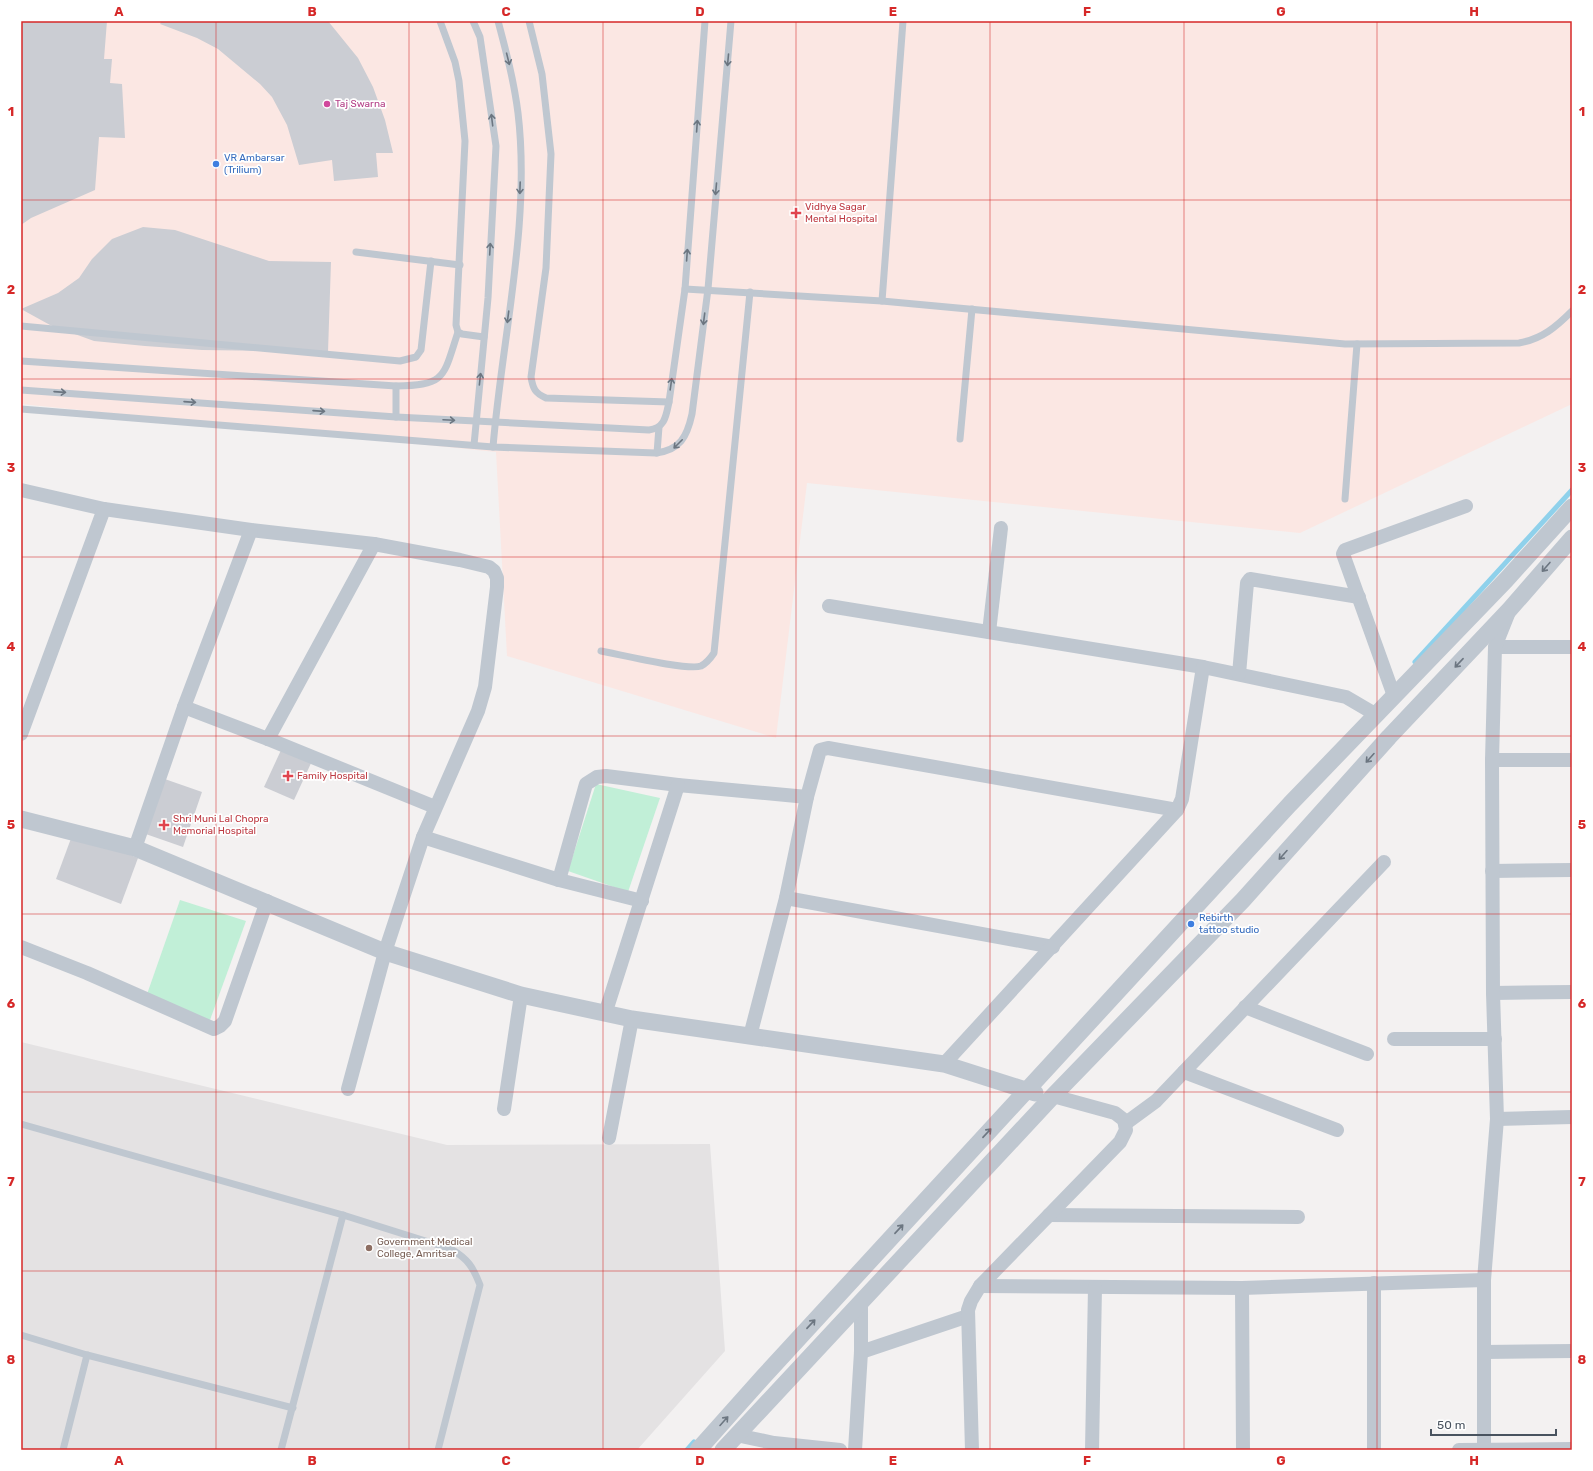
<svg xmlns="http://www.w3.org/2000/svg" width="1593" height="1471" viewBox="0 0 1593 1471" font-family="Rubik,sans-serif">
  <rect width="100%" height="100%" fill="#f3f1f1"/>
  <path fill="#e4e2e3" d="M21 1042 447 1145 710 1144 725 1351 637 1450H21Z"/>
  <path fill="#fbe7e3" d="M21 21H1572V404L1300 533 807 483 776 738 507 656 496 452 21 404Z"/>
  <g fill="#c1efd7">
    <path d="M596 784 660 798 628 892 568 871Z"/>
    <path d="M180 900 246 921 210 1020 146 997Z"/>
  </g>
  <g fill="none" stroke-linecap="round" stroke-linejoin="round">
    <g stroke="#8fd1eb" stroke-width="5">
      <path d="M1415 662 1572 490"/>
      <path d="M687 1450 694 1442"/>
    </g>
  </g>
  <g fill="#cbcdd3">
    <path d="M21 21H107L104 59H112L110 83 122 84 125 138 99 137 95 190 31 218 21 225Z"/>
    <path d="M162 21H328L358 58 373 87 385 120 393 153H376L378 177 334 181 332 160 299 165 287 125 272 97 260 84 218 49 197 38 160 24Z"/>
    <path d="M143 227 175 230 269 261 331 262 328 352 202 350 145 346 94 341 50 325 21 309 58 293 79 278 92 259 112 239Z"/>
    <path d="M282 748 312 761 294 800 264 787Z"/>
    <path d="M159 777 202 792 183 847 140 832Z"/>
    <path d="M73 833 138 858 121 904 56 879Z"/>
  </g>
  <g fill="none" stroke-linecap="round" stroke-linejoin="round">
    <g stroke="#bfc7d0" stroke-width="7">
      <path d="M440 21 455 62 459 81 465 141 456 325 458 332 462 334 484 337"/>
      <path d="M473 21 480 37 496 146 488 298 474 445"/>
      <path d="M529 21 542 74 551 154 546 268 531 377C533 389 535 393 546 398L669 402"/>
      <path d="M356 252 460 265"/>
      <path d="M685 289 882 301 1345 344 1519 343C1542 339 1556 327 1572 311"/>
      <path d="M882 301 903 21"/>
      <path d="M21 326 400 361 416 357 421 350 431 261"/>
      <path d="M21 361 396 386C447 385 443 377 458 332"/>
      <path d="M396 386V417"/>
      <path d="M21 390 396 417 649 430C665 428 666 416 669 402L685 289 705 21"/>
      <path d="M21 409 493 447 656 453C680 450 687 437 692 414L708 289 731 21"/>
      <path d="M960 439 972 309"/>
      <path d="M493 447C502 338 531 221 518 113 514 81 506 51 498 21"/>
      <path d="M657 453 659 427"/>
      <path d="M1345 499 1357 344"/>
      <path d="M601 651C618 654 688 671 701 666 707 663 710 659 714 653L750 292"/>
      <path d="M21 1124 343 1215 451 1249C468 1259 473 1267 480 1285L438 1450"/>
      <path d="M21 1335 87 1355 293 1408"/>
      <path d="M63 1450 87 1355"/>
      <path d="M281 1450 343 1215"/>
    </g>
    <g stroke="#bfc7d0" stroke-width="14">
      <path d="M21 490 104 509 251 530 374 544 460 560 489 567 494 571 497 578V587L485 687 478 711 423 837 385 952 348 1089"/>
      <path d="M829 606 1203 667 1346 697 1375 714"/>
      <path d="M989 632 1001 528"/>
      <path d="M1495 647H1572"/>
      <path d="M1239 674 1247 583 1250 579 1359 597"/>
      <path d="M1394 696 1343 554 1345 550 1466 506"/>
      <path d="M184 707 268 739 435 807"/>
      <path d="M21 734 104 509"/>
      <path d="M268 739 374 544"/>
      <path d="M1492 760H1572"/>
      <path d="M423 837 559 880 642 901"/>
      <path d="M135 848 184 707 251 530"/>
      <path d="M1492 871 1572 870"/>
      <path d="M559 880 586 784 597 777 606 776 678 785 807 797"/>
      <path d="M786 898 1053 947"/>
      <path d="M21 947 87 973 214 1029 220 1026 225 1021 267 901"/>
      <path d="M1493 993 1572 992"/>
      <path d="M1245 1007 1367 1054"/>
      <path d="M605 1014 678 785"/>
      <path d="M750 1036 786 898 807 797 820 750 828 748 1177 810"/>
      <path d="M1394 1039H1495"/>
      <path d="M944 1064 1177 810 1182 799 1203 667"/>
      <path d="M1184 1072 1337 1130"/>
      <path d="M504 1109 521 995"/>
      <path d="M1497 1119 1572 1117"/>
      <path d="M1126 1123 1156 1101 1384 862"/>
      <path d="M609 1138 632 1019"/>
      <path d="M1049 1215 1298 1217"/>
      <path d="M1374 1283V1450"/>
      <path d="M980 1286 1242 1288 1484 1280"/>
      <path d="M1242 1288 1243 1450"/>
      <path d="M861 1352 968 1316"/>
      <path d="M1484 1352 1572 1351"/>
      <path d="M736 1435 774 1443 840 1450"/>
      <path d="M855 1450 861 1352V1303"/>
      <path d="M972 1450 968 1310 971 1301 980 1286 1120 1142 1126 1130 1124 1120 1115 1113 1053 1096"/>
      <path d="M1092 1450 1095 1287"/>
      <path d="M1459 1450 1572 1449"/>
      <path d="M1484 1450V1280L1497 1119 1493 993 1492 760 1495 647 1509 612"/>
    </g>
    <g stroke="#bfc7d0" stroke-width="17">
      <path d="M21 819 135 848 385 952 521 995 632 1019 944 1064 1035 1093"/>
      <path d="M698 1450 764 1376 1290 804 1506 580 1572 507"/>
      <path d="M723 1450 1053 1096 1243 900 1389 737 1510 609 1572 538"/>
    </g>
  </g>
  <defs><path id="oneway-shaft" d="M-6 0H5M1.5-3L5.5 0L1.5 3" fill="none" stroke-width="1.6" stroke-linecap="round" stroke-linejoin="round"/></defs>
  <g stroke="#6c7681">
    <use href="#oneway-shaft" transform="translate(508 59) rotate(76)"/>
    <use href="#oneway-shaft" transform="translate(728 60) rotate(95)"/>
    <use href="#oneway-shaft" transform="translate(492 120) rotate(-97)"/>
    <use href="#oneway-shaft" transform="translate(697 126) rotate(-86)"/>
    <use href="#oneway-shaft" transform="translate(520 188) rotate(92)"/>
    <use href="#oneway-shaft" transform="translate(716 189) rotate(95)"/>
    <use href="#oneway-shaft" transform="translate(490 249) rotate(-87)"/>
    <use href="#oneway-shaft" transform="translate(687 255) rotate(-86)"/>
    <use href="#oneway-shaft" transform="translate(508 317) rotate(97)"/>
    <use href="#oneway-shaft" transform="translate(704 319) rotate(97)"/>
    <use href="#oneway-shaft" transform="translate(480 379) rotate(-84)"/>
    <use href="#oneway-shaft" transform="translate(671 384) rotate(-82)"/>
    <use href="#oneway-shaft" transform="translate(60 392) rotate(4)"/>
    <use href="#oneway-shaft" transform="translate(190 402) rotate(4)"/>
    <use href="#oneway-shaft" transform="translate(319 411) rotate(4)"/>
    <use href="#oneway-shaft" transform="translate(449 420) rotate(3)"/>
    <use href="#oneway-shaft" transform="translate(678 444) rotate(135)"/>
    <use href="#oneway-shaft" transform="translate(1546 567) rotate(131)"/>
    <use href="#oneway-shaft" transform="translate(1459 663) rotate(133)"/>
    <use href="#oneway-shaft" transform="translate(1370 758) rotate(132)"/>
    <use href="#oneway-shaft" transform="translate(1283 855) rotate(132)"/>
    <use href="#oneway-shaft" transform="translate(987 1133) rotate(-47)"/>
    <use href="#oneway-shaft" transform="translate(899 1229) rotate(-47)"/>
    <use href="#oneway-shaft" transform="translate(811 1324) rotate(-47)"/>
    <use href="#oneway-shaft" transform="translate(724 1421) rotate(-48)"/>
  </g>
  <path fill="none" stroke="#d62828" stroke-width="1" stroke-opacity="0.55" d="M216 21V1450M409 21V1450M603 21V1450M796 21V1450M990 21V1450M1184 21V1450M1377 21V1450M21 200H1572M21 379H1572M21 557H1572M21 736H1572M21 914H1572M21 1092H1572M21 1271H1572"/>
  <circle fill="#d1479c" stroke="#fff" stroke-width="1.5" cx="327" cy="104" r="4"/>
  <g fill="#3f7fe0" stroke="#fff" stroke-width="1.5">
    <circle cx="216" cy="164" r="4"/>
    <circle cx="1191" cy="924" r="4"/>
  </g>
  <g fill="#e0444e" stroke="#fff" stroke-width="1.5">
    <path d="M794 207h4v4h4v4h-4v4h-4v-4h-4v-4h4z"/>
    <path d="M286 770h4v4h4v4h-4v4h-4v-4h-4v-4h4z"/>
    <path d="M162 819h4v4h4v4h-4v4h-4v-4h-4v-4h4z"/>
  </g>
  <circle fill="#8d6e63" stroke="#fff" stroke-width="1.5" cx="369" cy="1248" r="4"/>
  <g text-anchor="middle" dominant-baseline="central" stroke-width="3.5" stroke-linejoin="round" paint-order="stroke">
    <g font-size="10" fill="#b23c85" stroke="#fff" text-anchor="start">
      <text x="335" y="104">Taj Swarna</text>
    </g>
    <g font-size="10" fill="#366cbe" stroke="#fff" text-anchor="start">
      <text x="224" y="158">VR Ambarsar<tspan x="224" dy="12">(Trilium)</tspan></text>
      <text x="1199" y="918">Rebirth<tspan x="1199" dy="12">tattoo studio</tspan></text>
    </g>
    <g font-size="10" fill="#be3a42" stroke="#fff" text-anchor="start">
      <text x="805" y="207">Vidhya Sagar<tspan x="805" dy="12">Mental Hospital</tspan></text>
      <text x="297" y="776">Family Hospital</text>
      <text x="173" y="819">Shri Muni Lal Chopra<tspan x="173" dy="12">Memorial Hospital</tspan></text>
    </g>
    <g font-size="10" fill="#785e54" stroke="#fff" text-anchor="start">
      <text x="377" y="1242">Government Medical<tspan x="377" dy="12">College, Amritsar</tspan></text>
    </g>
  </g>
  <rect width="1593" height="1471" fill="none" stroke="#ffffff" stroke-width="44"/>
  <path d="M1431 1429v6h125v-6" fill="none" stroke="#49535f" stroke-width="2"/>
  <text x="1437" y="1429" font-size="12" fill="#49535f" stroke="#ffffff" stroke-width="3" paint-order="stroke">50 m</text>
  <rect x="22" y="22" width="1549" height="1427" fill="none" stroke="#d62828" stroke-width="1.5"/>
  <g font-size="13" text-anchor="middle" font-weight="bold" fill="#d62828">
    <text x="119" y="16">A</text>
    <text x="312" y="16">B</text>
    <text x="506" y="16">C</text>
    <text x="700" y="16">D</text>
    <text x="893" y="16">E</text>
    <text x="1087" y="16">F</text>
    <text x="1281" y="16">G</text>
    <text x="1474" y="16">H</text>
    <text x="11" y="116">1</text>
    <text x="1582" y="116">1</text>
    <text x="11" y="294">2</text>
    <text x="1582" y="294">2</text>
    <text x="11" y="472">3</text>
    <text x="1582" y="472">3</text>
    <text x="11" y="651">4</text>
    <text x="1582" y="651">4</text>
    <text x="11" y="829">5</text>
    <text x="1582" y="829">5</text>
    <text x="11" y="1008">6</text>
    <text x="1582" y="1008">6</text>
    <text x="11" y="1186">7</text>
    <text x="1582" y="1186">7</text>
    <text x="11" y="1364">8</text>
    <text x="1582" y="1364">8</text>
    <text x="119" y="1465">A</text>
    <text x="312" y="1465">B</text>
    <text x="506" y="1465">C</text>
    <text x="700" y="1465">D</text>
    <text x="893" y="1465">E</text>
    <text x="1087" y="1465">F</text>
    <text x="1281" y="1465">G</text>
    <text x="1474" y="1465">H</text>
  </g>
</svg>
